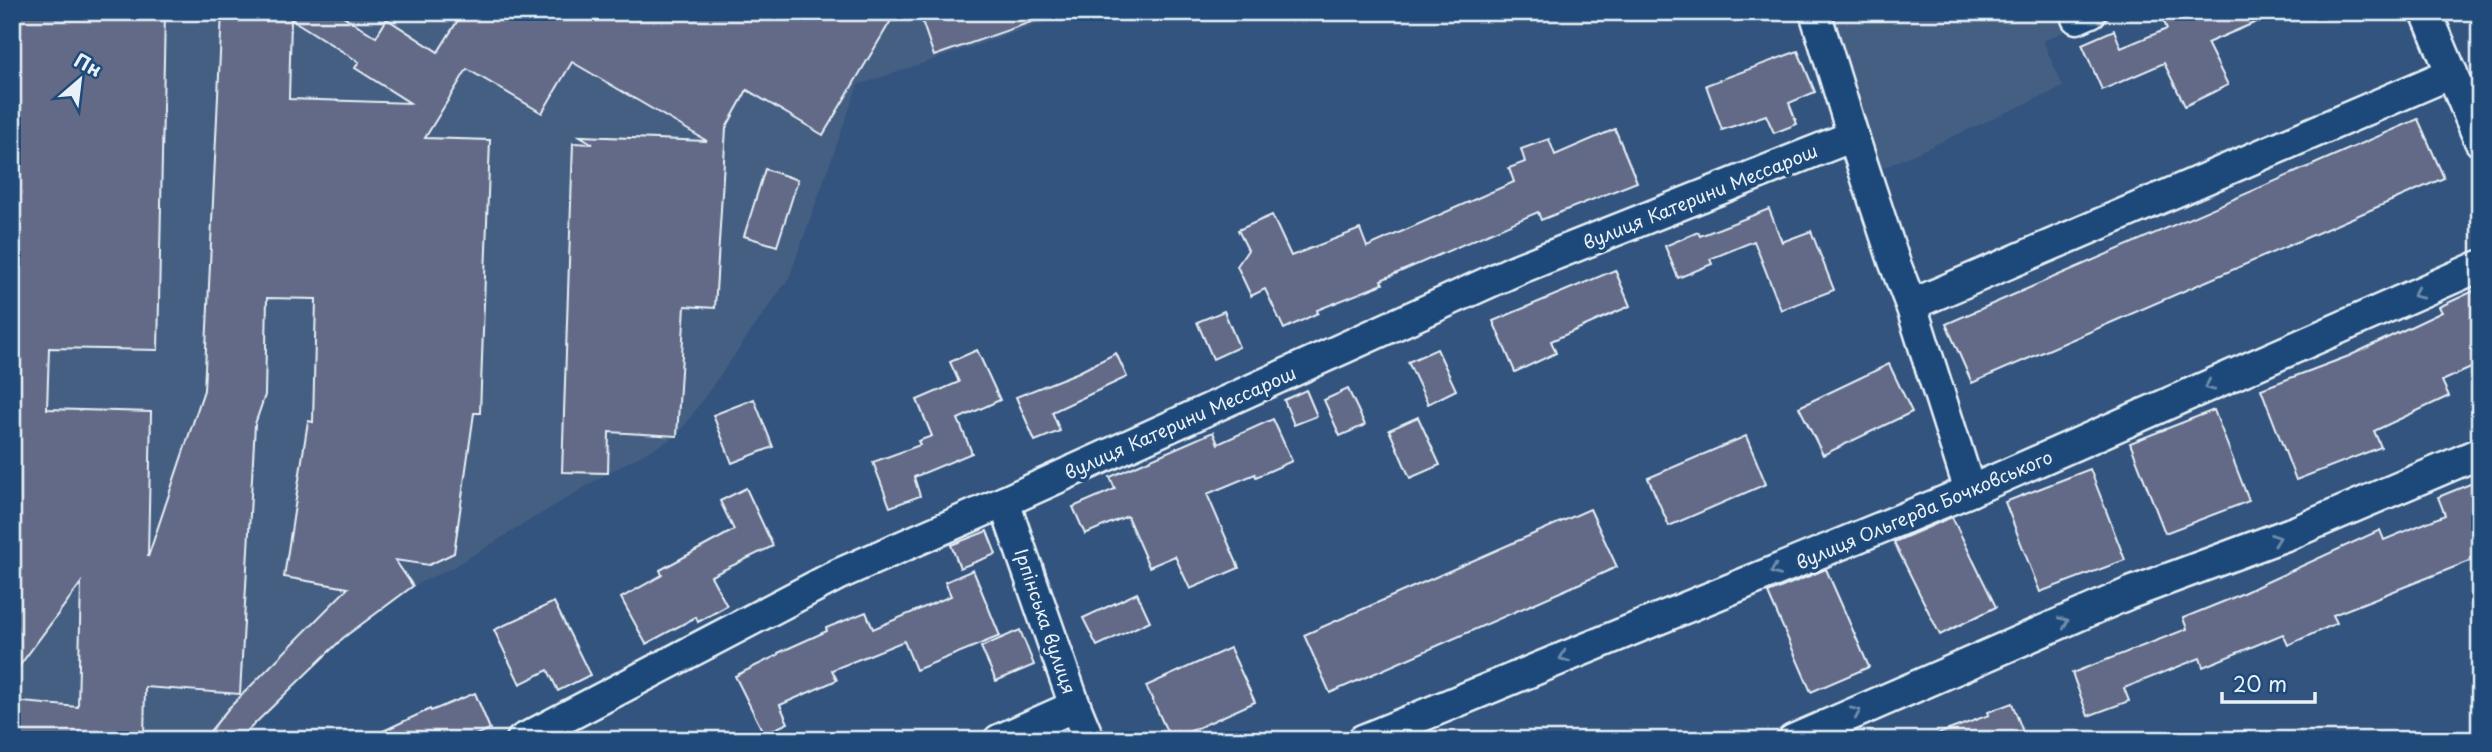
<svg xmlns="http://www.w3.org/2000/svg" width="2492" height="752" viewBox="0 0 2492 752" font-family="'Playpen Sans',sans-serif">
  <rect width="100%" height="100%" fill="#33547e"/>
  <filter id="ink" filterUnits="userSpaceOnUse"><feTurbulence type="fractalNoise" baseFrequency=".0143" numOctaves="2"/><feDisplacementMap in="SourceGraphic" scale="14" xChannelSelector="R" yChannelSelector="G"/><feConvolveMatrix kernelMatrix="1 2 1 2 8 2 1 2 1" color-interpolation-filters="sRGB"/></filter>
  <g filter="url(#ink)">
    <g fill="#445e83">
      <path d="M12 12H1075L858 85 789 278 677 436 608 473 452 568 413 586 343 638 241 740H12Z"/>
      <path d="M1826 12H2066L2072 28 2043 41 2063 87 1876 171Z"/>
    </g>
    <g fill="#626a87" stroke="#e8f1f8" stroke-width="2" fill-rule="evenodd">
      <path d="M12 12H165L158 350 49 348 47 409 151 412 148 557 204 390 222 12H337L376 37 387 19 438 52 463 12H896L823 135 747 90 726 128 715 308 685 306 677 436 609 432 608 473 562 472 573 143 593 144 580 136 707 141 572 62 542 113 467 69 425 138 490 140 480 413H474L454 553 429 565 395 560 413 586 343 638 238 740H203L228 709 348 588 284 577 308 421 313 422 316 299 267 298 265 395 255 424 240 694 145 687 144 740H12V701L78 707 81 583 12 676ZM291 19 359 62 355 68 410 103 289 99Z"/>
      <path d="M919 12H1047L1048 16 934 56Z"/>
      <path d="M2160 12H2280L2207 43 2228 85 2185 106 2164 63 2102 90 2082 44 2114 30 2121 48 2167 29Z"/>
      <path d="M1798 51 1815 92 1789 103 1797 124 1774 133 1766 115 1722 130 1706 85Z"/>
      <path d="M2418 119 2444 178 1972 383 1946 324Z"/>
      <path d="M1615 129 1637 182 1541 220 1538 212 1381 280 1383 284 1317 310 1318 313 1284 329 1265 289 1251 296 1237 266 1248 250 1238 230 1272 215 1291 256 1360 229 1367 247 1514 182 1509 168 1525 162 1521 149 1549 139 1555 155Z"/>
      <path d="M765 169 798 180 777 246 744 236Z"/>
      <path d="M1769 209 1782 242 1811 231 1834 290 1781 310 1754 241 1710 259 1712 264 1678 278 1665 246 1698 232 1700 236Z"/>
      <path d="M1615 270 1630 306 1551 341 1556 353 1515 372 1493 321Z"/>
      <path d="M2480 288V364L2442 381 2449 396 2374 431 2381 447 2296 480 2261 389 2349 356 2442 312 2439 307Z"/>
      <path d="M1224 311 1239 347 1213 359 1197 322Z"/>
      <path d="M1437 349 1456 390 1428 404 1408 362Z"/>
      <path d="M977 350 1000 400 958 419 972 453 914 477 920 496 890 507 873 462 920 445 918 441 932 436 917 400 959 382 950 362Z"/>
      <path d="M1116 353 1127 377 1052 412 1060 431 1035 441 1016 397 1079 372Z"/>
      <path d="M1889 364 1912 412 1823 455 1799 407Z"/>
      <path d="M1348 389 1365 425 1340 436 1324 400Z"/>
      <path d="M1306 390 1317 416 1294 425 1284 400Z"/>
      <path d="M754 399 773 447 732 463 713 415Z"/>
      <path d="M2214 410 2249 501 2165 533 2130 443Z"/>
      <path d="M1418 417 1440 465 1410 478 1389 430Z"/>
      <path d="M1273 419 1292 461 1256 477 1255 474 1207 494 1239 568 1190 589 1175 556 1149 567 1127 516 1085 534 1073 507 1115 489 1110 477 1213 432 1218 444Z"/>
      <path d="M1746 436 1766 484 1669 526 1648 478Z"/>
      <path d="M2090 469 2125 560 2040 592 2005 502Z"/>
      <path d="M2480 480V557L2333 615 2337 623 2288 645 2283 634 2203 667 2200 658 2124 688 2129 701 2088 716 2072 673 2187 629 2183 618 2230 599 2380 530 2384 540 2445 515 2438 497Z"/>
      <path d="M746 488 773 546 711 576 727 606 698 622 696 617 646 644 621 598 662 575 660 570 734 530 720 501Z"/>
      <path d="M1590 509 1617 567 1330 693 1304 635Z"/>
      <path d="M1952 517 1996 607 1940 635 1894 542Z"/>
      <path d="M987 531 996 554 960 568 951 545Z"/>
      <path d="M1826 569 1869 667 1811 692 1768 593Z"/>
      <path d="M973 570 1000 636 916 670 904 641 832 670 837 680 780 705 788 723 764 734 735 676 778 655V653L827 631 826 628 866 612 873 629 951 596 945 582Z"/>
      <path d="M1137 593 1150 621 1097 646 1083 618Z"/>
      <path d="M554 602 590 675 558 691 548 670 520 684 494 630Z"/>
      <path d="M1020 630 1034 665 996 681 981 647Z"/>
      <path d="M1230 648 1255 702 1171 740 1146 686Z"/>
      <path d="M475 693 490 729 464 740H364L430 709 431 711Z"/>
      <path d="M2012 703 2026 740H1930V737L1989 715 1988 712Z"/>
    </g>
    <g fill="none" stroke-linecap="round" stroke-linejoin="round">
      <g stroke="#e8f1f8" stroke-width="35">
        <g id="minor">
          <path d="M1815 12 1853 136 1894 261 1911 305 1970 491"/>
          <path d="M2426 12 2480 141"/>
          <path d="M2077 18 2091 12"/>
          <path d="M1911 305 2452 73"/>
          <path d="M1004 502 1075 706 1089 740"/>
          <path d="M522 740 839 574 1004 502 1518 269 1853 136"/>
          <path d="M999 740 1075 706"/>
          <path d="M1363 740 1970 491 2480 266"/>
          <path d="M1793 740 2130 593 2297 531 2480 453"/>
        </g>
      </g>
      <use href="#minor" stroke="#1f4a7a" stroke-width="30"/>
    </g>
    <defs><path id="oneway-chevron" d="M-2-3.5L2.5 0L-2 3.5" fill="none" stroke-width="1.6" stroke-linecap="round" stroke-linejoin="round" transform="scale(1.75)"/></defs>
    <g stroke="#6f8dac">
      <use href="#oneway-chevron" transform="translate(2417 294) rotate(156)"/>
      <use href="#oneway-chevron" transform="translate(2209 386) rotate(156)"/>
      <use href="#oneway-chevron" transform="translate(2276 539) rotate(-20)"/>
      <use href="#oneway-chevron" transform="translate(1775 571) rotate(158)"/>
      <use href="#oneway-chevron" transform="translate(2064 622) rotate(-24)"/>
      <use href="#oneway-chevron" transform="translate(1564 657) rotate(158)"/>
      <use href="#oneway-chevron" transform="translate(1856 712) rotate(-24)"/>
    </g>
  </g>
  <g text-anchor="middle" dominant-baseline="central" stroke-width="7" stroke-linejoin="round" paint-order="stroke">
    <g font-size="18" fill="#e8f1f8" stroke="#1f4a7a">
      <text transform="translate(1700 196) rotate(-22)">вулиця Катерини Мессарош</text>
      <text transform="translate(1180 422) rotate(-24)">вулиця Катерини Мессарош</text>
      <text transform="translate(1924 509) rotate(-23)">вулиця Ольгерда Бочковського</text>
      <text transform="translate(1046 621) rotate(71)">Ірпінська вулиця</text>
    </g>
  </g>
  <rect width="2492" height="752" fill="none" stroke="#1f4a7a" stroke-width="42"/>
  <rect x="21" y="21" width="2450" height="710" fill="none" stroke="#e8f1f8" stroke-width="2.5" filter="url(#ink)"/>
  <g transform="translate(80 80) rotate(28)" stroke="#1f4a7a" stroke-width="5" paint-order="stroke">
  <path d="M0-5L12 26L0 18L-12 26Z" fill="#e8f1f8"/>
  <text y="-10" font-size="19" font-weight="bold" text-anchor="middle" fill="#e8f1f8">Пн</text>
  </g>
  <path d="M2222 692v10h93v-10" fill="none" stroke="#e8f1f8" stroke-width="3.5"/>
  <text x="2233" y="692" font-size="21" fill="#e8f1f8" stroke="#1f4a7a" stroke-width="5" paint-order="stroke">20 m</text>
</svg>
